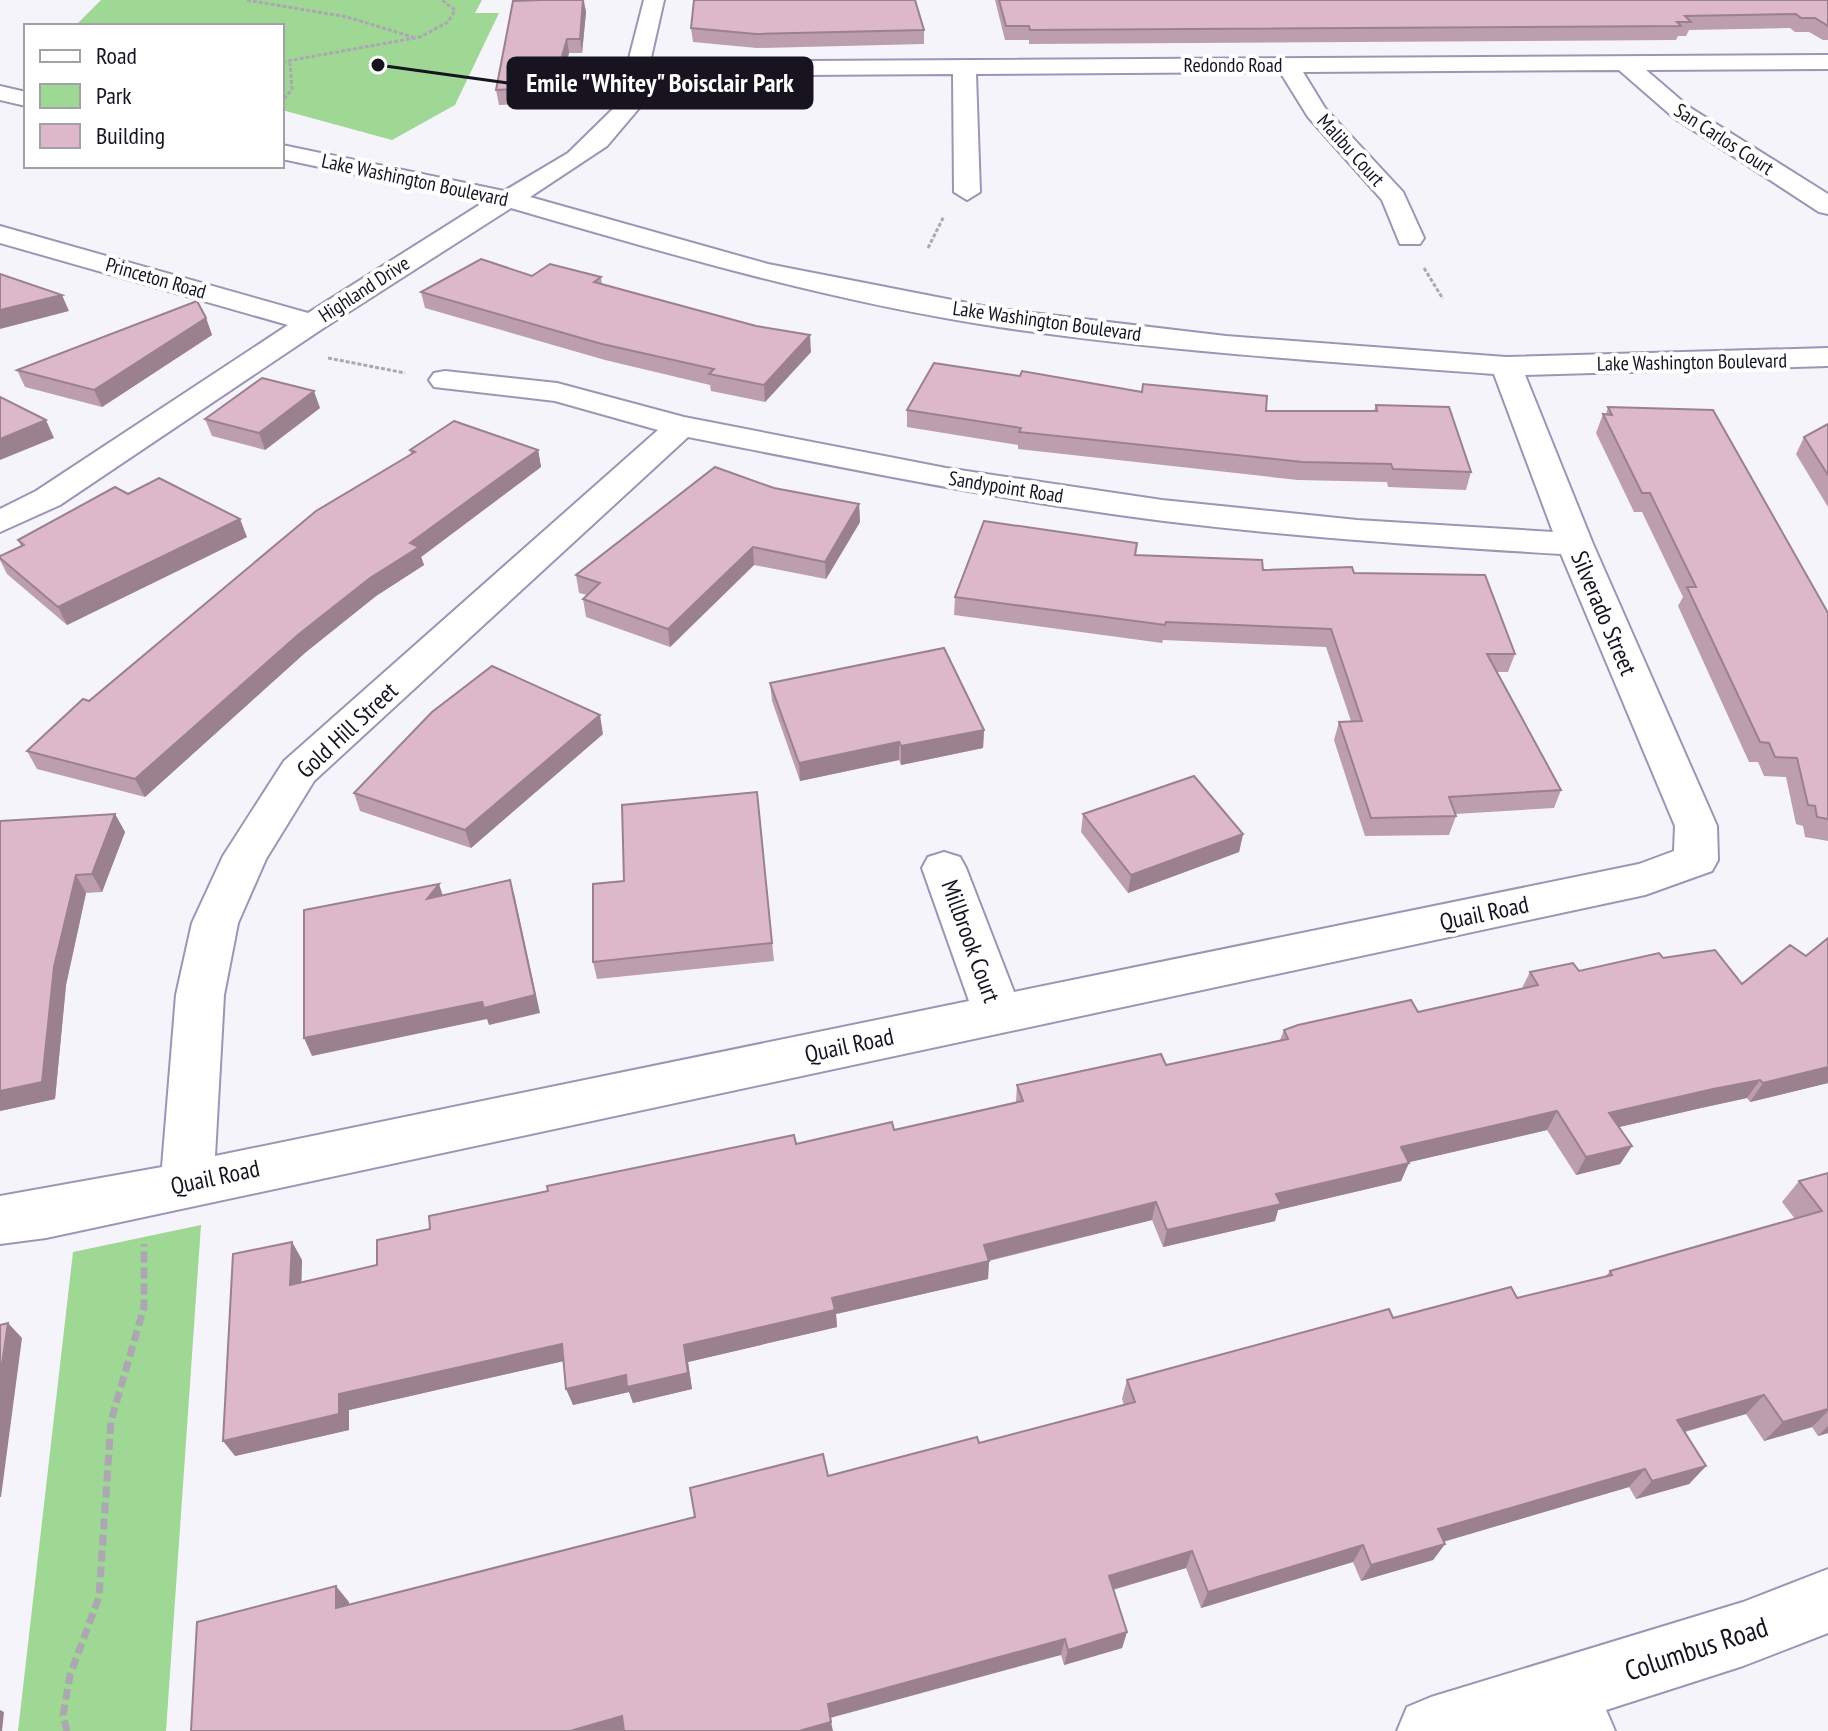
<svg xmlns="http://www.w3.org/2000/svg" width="1828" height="1731" viewBox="0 0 1828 1731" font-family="'PT Sans Narrow',sans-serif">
  <rect width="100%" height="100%" fill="#f6f4fb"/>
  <g fill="#9fd795">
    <path d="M101 0H482L475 13H499L455 105 392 140 282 110V26H75Z"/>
    <path d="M201 1225 166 1731H18L73 1252Z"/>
  </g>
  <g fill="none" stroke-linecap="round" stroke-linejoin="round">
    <g stroke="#9d95b5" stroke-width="4">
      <g id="minor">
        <path d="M644 0H664L650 62 1828 55V69L1646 70 1689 107 1828 194V214L1819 212 1673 117 1619 70 1303 72 1325 108 1403 192 1424 238 1420 244H1400L1382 200 1308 117 1280 72 976 74 980 192 967 200 954 192 953 74 647 76 640 107 607 146 530 197 768 264 998 309 1226 336 1506 357 1828 348V366L1525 375 1593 544 1717 826 1718 860 1712 871 1645 895 46 1238 0 1244V1196L162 1167 176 995 192 923 223 856 284 761 658 430 555 401 434 387 429 380 434 373 445 371 557 383 684 417 946 468 1162 500 1357 520 1553 532 1494 374C1329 362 1163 351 999 327 833 302 672 255 511 208L322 329 60 505 0 532V509L36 491 288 325 0 243V226L308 313 484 202 282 159V145L504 191 568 153 617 105ZM688 437C846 468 1004 501 1164 521 1296 537 1428 546 1561 554L1675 826 1674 851 1639 864 1014 992 966 868 960 857 944 852 928 857 922 868 969 1001 215 1156 224 995 238 923 266 859 314 781Z"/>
        <path d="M0 86 26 92V106L0 100Z"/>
        <path d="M1828 1569V1633L1743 1666 1606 1710 1615 1731H1397L1407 1707 1431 1697 1743 1602Z"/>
      </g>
    </g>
    <g stroke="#aba8b1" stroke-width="3" stroke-dasharray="4 2" stroke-linecap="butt">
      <path d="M247 0 347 17 413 37"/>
      <path d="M282 62 420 37 448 22 455 10 442 0"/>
      <path d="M284 99 292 89 290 63"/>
      <path d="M928 248 944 216"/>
      <path d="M1424 268 1443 299"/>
      <path d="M328 358 405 373"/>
    </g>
    <path stroke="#aba8b1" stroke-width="7" stroke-dasharray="11 5" stroke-linecap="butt" d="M67 1731 63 1715 70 1675 99 1597 111 1421 144 1307V1244"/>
    <use href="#minor" fill="#fff" fill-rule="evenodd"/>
  </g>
  <g fill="#bd9eae">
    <path d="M584 0 586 12 582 53H569L556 102 499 105 496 90Z"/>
    <path d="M995 0H1828V40H1823L1809 32H1795L1790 28 1689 30 1686 36H1678L1676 40 1029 44V40H1005Z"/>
    <path d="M691 28 924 30V44L757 48 693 42Z"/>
    <path d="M532 276 601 277 602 284 811 352 765 402 711 391 710 385 605 360 425 308 421 292Z"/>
    <path d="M206 318 212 335 102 407 25 387 17 370Z"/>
    <path d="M1020 376 1142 392 1266 411H1374L1376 405 1471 472 1466 490 1388 487 1387 482 1298 480 1018 449V445L907 427V410Z"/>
    <path d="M1608 407 1828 613V841L1805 837 1803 826 1796 824 1786 777 1764 776 1758 762H1749L1678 606 1683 597 1642 512H1634L1596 433 1603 414H1606Z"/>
    <path d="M320 408 265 450 212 436 205 419Z"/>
    <path d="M1828 424V507L1796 454 1804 437Z"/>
    <path d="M410 450H538L541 467 421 557 424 565 376 596 306 652 145 797 37 769 27 751 89 701 411 455Z"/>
    <path d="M774 488 859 504 860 522 826 579 754 565 670 647 586 617 583 599 587 595 579 593 576 575Z"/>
    <path d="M128 494 247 537 67 625 7 574 0 560V556L21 546 18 540Z"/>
    <path d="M1137 543 1136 555 1263 570 1354 573 1515 654 1508 672H1497L1561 790 1554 808 1455 814 1456 816 1449 835 1365 836 1334 740 1339 722 1351 721 1326 647 1163 640 1162 643 954 615 955 597Z"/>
    <path d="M770 683 984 730 983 748 901 765 899 760 800 781 772 701Z"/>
    <path d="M603 734 471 848 360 811 354 793Z"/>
    <path d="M757 792 774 961 597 979 593 962 624 881Z"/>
    <path d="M115 814 125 832 102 892 86 893 66 985 55 1099 0 1111V821Z"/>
    <path d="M1083 814 1243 834 1239 852 1128 893 1081 832Z"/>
    <path d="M1828 938V1083L1750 1102 1747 1098 1701 1108 1619 1127 1632 1146 1620 1164 1576 1175 1547 1130 1409 1162 1401 1181 1278 1210 1275 1221 1163 1247 1152 1220 989 1261 988 1279 836 1314 837 1327 688 1362 692 1389 633 1403 629 1392 573 1405 564 1361 349 1410V1430L235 1456 292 1242 302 1260 301 1282 377 1265 430 1229 796 1144 894 1130 1016 1102 1017 1085 1166 1065 1280 1040 1284 1030 1418 1012 1522 988 1530 972 1579 971 1663 958 1742 984 1806 956Z"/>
    <path d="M1828 1173V1433L1818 1436 1812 1427 1764 1441 1746 1414 1685 1432 1706 1466 1689 1484 1636 1499 1629 1487 1444 1541 1445 1544 1433 1560 1361 1581 1353 1562 1201 1608 1186 1568 1113 1590 1127 1632 1122 1648 1064 1665 1061 1655 191 1731 349 1602V1605L695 1517 828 1476 979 1443 1124 1405 1122 1399 1127 1380 1393 1318 1517 1298 1606 1276 1610 1271 1795 1219 1782 1202 1799 1181Z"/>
  </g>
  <g fill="#9a818d">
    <path d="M583 0 586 12 582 53 580 39Z"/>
    <path d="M567 39 569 53 556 102 553 87Z"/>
    <path d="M62 295 69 311 0 329V310Z"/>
    <path d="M206 318 212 335 102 407 94 390Z"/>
    <path d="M810 335 811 352 765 402 764 385Z"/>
    <path d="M314 391 320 408 265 450 259 433Z"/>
    <path d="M46 420 54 438 0 460V439Z"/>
    <path d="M538 450 541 467 421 557 424 565 376 596 306 652 145 797 135 779 299 634 410 543Z"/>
    <path d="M859 504 860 522 826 579 825 562Z"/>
    <path d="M240 519 247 537 67 625 58 607Z"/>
    <path d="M753 547 754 565 670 647 668 629Z"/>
    <path d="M600 715 603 734 471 848 465 830Z"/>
    <path d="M984 730 983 748 901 765V746Z"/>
    <path d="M899 742V760L800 781 799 763Z"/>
    <path d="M115 814 125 832 102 892 92 874Z"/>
    <path d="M1243 834 1239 852 1128 893 1131 875Z"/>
    <path d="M76 875 86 893 66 985 55 1099 0 1111V1091L54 967Z"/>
    <path d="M510 880 515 898 540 1013 489 1025 487 1019 312 1056 304 1038 482 1002Z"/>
    <path d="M439 884 445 902 427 899Z"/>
    <path d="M1828 1067V1083L1750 1102 1763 1083Z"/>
    <path d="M1760 1080 1747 1098 1701 1108 1598 1132 1609 1113 1713 1089Z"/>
    <path d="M1557 1111 1547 1130 1393 1166 1401 1147Z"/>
    <path d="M1632 1146 1620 1164 1576 1175 1586 1157Z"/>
    <path d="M1409 1163 1401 1181 1278 1210 1275 1221 1163 1247 1167 1230 1276 1194Z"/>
    <path d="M1156 1202 1152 1220 982 1262 984 1245Z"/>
    <path d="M292 1242 302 1260 301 1302 290 1285Z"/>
    <path d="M989 1261 988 1279 836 1314 837 1327 688 1362 692 1389 633 1403 629 1392 573 1405 566 1389 684 1345 832 1298Z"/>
    <path d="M8 1323 22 1338 1 1497H0V1378Z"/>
    <path d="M562 1344 568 1360 349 1410V1430L235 1456 223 1441 339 1394Z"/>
    <path d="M1764 1395 1746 1414 1661 1438 1677 1420Z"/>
    <path d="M1828 1409V1411L1812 1427 1764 1441 1783 1422Z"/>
    <path d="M1828 1426V1433L1818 1436Z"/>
    <path d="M1706 1466 1689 1484 1636 1499 1652 1481Z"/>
    <path d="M1645 1469 1629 1487 1426 1547 1438 1529Z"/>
    <path d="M1445 1544 1433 1560 1361 1581 1371 1565Z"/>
    <path d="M1363 1545 1353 1562 1201 1608 1208 1592Z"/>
    <path d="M1192 1551 1186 1568 1104 1592 1109 1576Z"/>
    <path d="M336 1586 349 1602V1624L336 1608Z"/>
    <path d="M1127 1632 1122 1648 1064 1665 1068 1650Z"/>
    <path d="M1065 1639 1061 1655 830 1718 828 1704Z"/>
    <path d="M0 1710 4 1712 2 1731H0Z"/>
    <path d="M622 1716 626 1731H570Z"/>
    <path d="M831 1722 833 1731H799Z"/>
  </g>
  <g fill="#dcb8ca" stroke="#9a818d" stroke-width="2">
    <path d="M541 0H583L580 39H567L553 87 496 90 513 1Z"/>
    <path d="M694 0H915L924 30 756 34 691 28Z"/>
    <path d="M999 0H1828V26L1815 18H1801L1796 14 1685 16 1691 22H1677L1681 26 1030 30 1029 26H1006Z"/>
    <path d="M481 259 532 276 550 264 601 277 594 282 756 326 810 335 764 385 709 374 714 369 602 344 421 292Z"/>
    <path d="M0 274 62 295 0 310Z"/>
    <path d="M197 301 206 318 94 390 17 370Z"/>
    <path d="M934 363 1020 376 1022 371 1142 392 1143 384 1267 396 1266 411H1377L1376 405 1449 407 1471 472 1393 469 1391 464 1302 462 1019 432 1021 428 907 410Z"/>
    <path d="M262 378 314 391 259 433 205 419Z"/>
    <path d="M0 397 46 420 0 439Z"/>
    <path d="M1608 407 1713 410 1828 613V819L1817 817 1815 806 1808 805 1797 758 1775 757 1769 743 1760 742 1687 587H1696L1650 493H1642L1603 414 1612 415Z"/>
    <path d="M454 421 538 450 410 543 419 547 370 578 299 634 135 779 27 751 83 699 89 701 316 511 415 452 410 450Z"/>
    <path d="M1828 424V475L1804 437Z"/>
    <path d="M715 467 774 488 859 504 825 562 753 547 668 629 583 599 600 583 576 575Z"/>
    <path d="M159 478 240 519 58 607 0 558V556L24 545 18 540 115 487 128 494Z"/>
    <path d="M984 521 1137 543 1135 555 1262 560 1263 570 1352 567 1354 573 1485 575 1515 654H1487L1561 790 1449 797 1456 816 1371 818 1339 722 1362 721 1331 629 1166 622 1165 625 955 597Z"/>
    <path d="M944 648 984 730 901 746 899 742 799 763 770 683Z"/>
    <path d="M492 666 600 715 465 830 354 793 432 712Z"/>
    <path d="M1194 776 1243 834 1131 875 1083 814Z"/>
    <path d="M757 792 772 943 593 962V884L624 881 622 805Z"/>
    <path d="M115 814 92 874 76 875 54 967 42 1082 0 1091V821Z"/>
    <path d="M510 880 535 995 484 1008 482 1002 304 1038V910L439 884 427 899Z"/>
    <path d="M1828 938V1067L1763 1083 1760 1080 1713 1089 1609 1113 1632 1146 1586 1157 1557 1111 1401 1147 1409 1163 1276 1194 1281 1204 1167 1230 1156 1202 984 1245 989 1261 832 1298 835 1310 684 1345 688 1373 627 1387 626 1375 566 1389 562 1344 339 1394V1414L223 1441 233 1254 292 1242 290 1285 377 1265V1240L430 1229 429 1216 548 1191 547 1186 794 1135 796 1144 892 1122 894 1130 1023 1101 1017 1085 1161 1054 1166 1065 1288 1039 1284 1030 1298 1025 1411 1000 1418 1012 1538 985 1530 972 1573 963 1579 971 1659 953 1663 958 1715 950 1742 984 1790 945 1806 956Z"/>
    <path d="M1828 1173V1409L1783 1422 1764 1395 1677 1420 1706 1466 1652 1481 1645 1469 1438 1529 1445 1544 1371 1565 1363 1545 1208 1592 1192 1551 1109 1576 1127 1632 1068 1650 1065 1639 828 1704 831 1722 799 1731H624L622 1716 570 1731H191L197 1622 336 1586V1608L695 1517 690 1488 823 1454 828 1476 977 1437 979 1443 1135 1402 1127 1380 1389 1309 1393 1318 1511 1287 1517 1298 1612 1275 1610 1271 1822 1211 1799 1181Z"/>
    <path d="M8 1323 0 1378V1325Z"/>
  </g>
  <g text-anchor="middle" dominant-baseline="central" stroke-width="8" stroke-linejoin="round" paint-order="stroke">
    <g font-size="20" fill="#171420" stroke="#fff">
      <text x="1233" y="65">Redondo Road</text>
      <text transform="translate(1724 139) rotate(33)">San Carlos Court</text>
      <text transform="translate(1351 150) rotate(48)">Malibu Court</text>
      <text transform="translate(415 180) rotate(12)">Lake Washington Boulevard</text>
      <text transform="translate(156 278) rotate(16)">Princeton Road</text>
      <text transform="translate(364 289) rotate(-33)">Highland Drive</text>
      <text transform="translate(1047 321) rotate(8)">Lake Washington Boulevard</text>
      <text transform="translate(1692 362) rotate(-1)">Lake Washington Boulevard</text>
      <text transform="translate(1006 487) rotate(9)">Sandypoint Road</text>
    </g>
    <g font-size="24" fill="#171420" stroke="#fff">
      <text transform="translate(1604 613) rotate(67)">Silverado Street</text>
      <text transform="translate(347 730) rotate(-43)">Gold Hill Street</text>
      <text transform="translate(1484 913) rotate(-12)">Quail Road</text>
      <text transform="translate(971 941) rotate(70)">Millbrook Court</text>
      <text transform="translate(849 1045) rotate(-12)">Quail Road</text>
      <text transform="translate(215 1177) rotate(-12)">Quail Road</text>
    </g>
    <g font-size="28" fill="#171420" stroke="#fff">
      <text transform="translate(1696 1648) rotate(-18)">Columbus Road</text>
    </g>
  </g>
  <path fill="none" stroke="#171420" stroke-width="3" d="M378 65L508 83"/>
  <circle fill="#171420" stroke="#fff" stroke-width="3" cx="378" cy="65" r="8"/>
  <rect fill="#171420" stroke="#171420" stroke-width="3" x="508" y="58" width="304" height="50" rx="8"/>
  <g font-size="26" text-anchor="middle" font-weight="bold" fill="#fff">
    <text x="660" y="92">Emile "Whitey" Boisclair Park</text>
  </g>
  <rect x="24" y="24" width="260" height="144" fill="#ffffff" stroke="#a2a1a6" stroke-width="2"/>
  <rect x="40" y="50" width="40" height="12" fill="#ffffff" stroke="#a2a1a6" stroke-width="2"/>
  <text x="96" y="64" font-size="24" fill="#171420">Road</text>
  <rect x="40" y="84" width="40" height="24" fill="#9fd795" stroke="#a2a1a6" stroke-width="2"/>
  <text x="96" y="104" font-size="24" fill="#171420">Park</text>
  <rect x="40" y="124" width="40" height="24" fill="#dcb8ca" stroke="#a2a1a6" stroke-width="2"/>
  <text x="96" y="144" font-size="24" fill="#171420">Building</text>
</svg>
